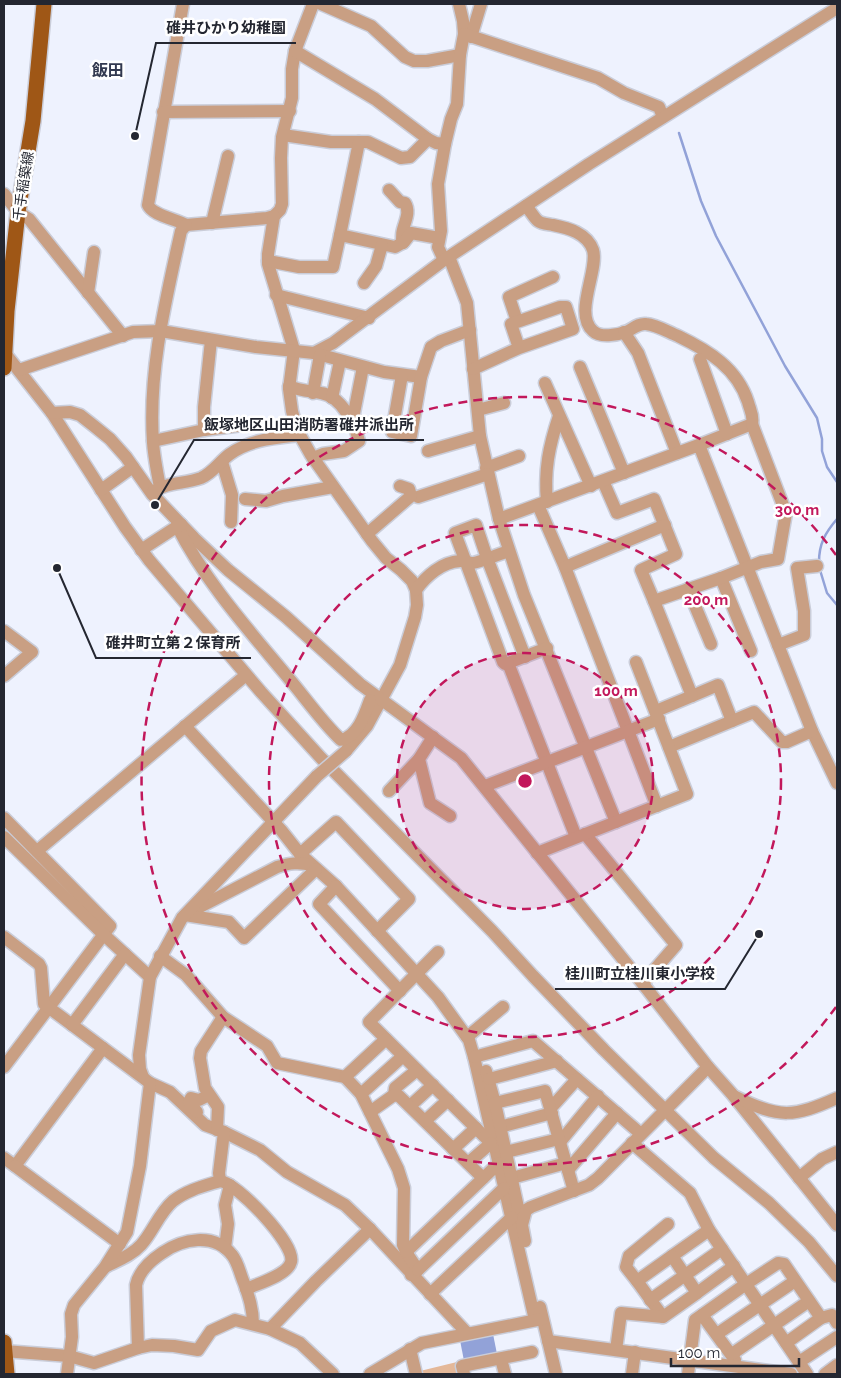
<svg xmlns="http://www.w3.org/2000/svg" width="841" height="1378" viewBox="0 0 841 1378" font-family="Raleway,'Noto Sans JP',sans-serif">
  <rect width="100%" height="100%" fill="#eef2fe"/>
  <path fill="#e4b899" d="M457 1362 460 1374H420V1371Z"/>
  <path fill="#92a2d8" d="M493 1334 497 1354 464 1361 460 1340Z"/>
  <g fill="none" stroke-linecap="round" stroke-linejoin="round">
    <g stroke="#92a2d8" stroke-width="2.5">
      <path d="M679 133 701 201 716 236 785 366 817 418 822 439V451L827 467 837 482"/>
      <path d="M819 562C819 544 825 533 837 519"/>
      <path d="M820 570 827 593 837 605"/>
    </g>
    <g stroke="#cacdd9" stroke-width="15">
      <g id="minor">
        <path d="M183 4 148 205C152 215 175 219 186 225L267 218 274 216 280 210 282 204 281 158 282 137 292 98V69L295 51 313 4"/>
        <path d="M321 4 371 26 405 57 414 61H427L460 55"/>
        <path d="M459 4 463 21 464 34"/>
        <path d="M471 37 481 4"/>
        <path d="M295 51 375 99 428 139 436 143 445 144"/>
        <path d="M163 112 290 111"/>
        <path d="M283 135 331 142H368L401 158 410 157 428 139"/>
        <path d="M389 190 400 202 405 203C413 216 398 229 403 243"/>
        <path d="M4 194 18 212 29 219 123 336"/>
        <path d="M526 206C530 210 534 218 538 221 542 224 548 224 553 225 568 228 587 233 593 250 599 270 573 314 593 331 600 338 617 335 626 332 633 329 638 323 646 324 657 325 668 332 678 336 709 351 737 368 748 402 750 410 754 416 752 424L699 445"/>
        <path d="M274 216 268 254V264L294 350 289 389 292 411 297 430 311 455 372 541 386 558 401 570 412 581 416 590 417 605 415 617 400 665 367 726 346 751"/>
        <path d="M212 223 228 156"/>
        <path d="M340 235 359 142"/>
        <path d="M449 257 467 303 480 436 499 519 524 595 616 822"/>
        <path d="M444 260 438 247 441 231 438 184 445 144 451 119 457 104 460 55 464 34 598 78 624 93 659 107 663 117"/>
        <path d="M268 261 299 267H333L340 235 395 247 404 242 411 233 439 238"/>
        <path d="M364 283 376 266 382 245"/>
        <path d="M88 293 94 252"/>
        <path d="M276 295 369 318"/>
        <path d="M517 321 509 297 553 277"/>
        <path d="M624 332 638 353 677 453"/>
        <path d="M4 352 52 413 125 527 149 560 261 692 321 758 492 931 533 976 604 1050 714 1158 769 1203 809 1242 837 1276"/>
        <path d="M314 353 333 343 444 260 589 164 837 8"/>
        <path d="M700 359 727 434"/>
        <path d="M580 367 624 473"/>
        <path d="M473 369 519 348 573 329 566 307H560L511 324 519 348"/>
        <path d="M19 370 133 332 161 331 256 347 314 353 384 372 421 377"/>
        <path d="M402 375 392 432 411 436 421 377 431 347 441 341 470 330"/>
        <path d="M545 383 591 486"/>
        <path d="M289 386C300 391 310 391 321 393 341 396 355 424 359 441L344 451 323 454 313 458"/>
        <path d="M313 393 320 355"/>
        <path d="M332 398 340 361"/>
        <path d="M478 410 504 403"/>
        <path d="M52 413 70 412 80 415 94 426 110 439 126 457 152 494 194 538 228 570 286 617 360 684 461 758 647 989 708 1067 732 1094 837 1225"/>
        <path d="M355 423 354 413 363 367"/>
        <path d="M204 430V407L211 340"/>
        <path d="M153 441 204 430 242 425"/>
        <path d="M428 451 480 436"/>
        <path d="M222 462 232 495 231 522"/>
        <path d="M486 468 519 456"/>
        <path d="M603 481 617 513 654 499 676 554 641 570 654 601"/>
        <path d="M160 487C157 472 154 457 153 442 148 371 166 299 181 231L186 225"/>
        <path d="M101 490 133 467"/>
        <path d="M153 492C166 482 185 484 201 478 213 473 220 461 230 454 251 439 276 438 300 435"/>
        <path d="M418 497 488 474"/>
        <path d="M245 499 266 501 283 496 333 487"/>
        <path d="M547 502C544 470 549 446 559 416"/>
        <path d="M538 505 565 567 657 806"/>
        <path d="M499 519 699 445 812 731 837 783"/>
        <path d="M177 526C205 581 247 628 286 675 304 696 321 721 341 740 358 736 365 714 370 700"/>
        <path d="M367 534 411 496 409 489 400 486"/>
        <path d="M141 550 181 524"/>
        <path d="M565 567 665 525"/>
        <path d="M721 578 751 651"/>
        <path d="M688 589 711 644"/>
        <path d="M416 590C426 576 442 562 460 561 465 560 468 563 472 563 478 563 501 553 509 551"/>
        <path d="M4 631 32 652 4 676"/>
        <path d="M778 645 804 635V611L797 568 817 566"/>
        <path d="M547 648 508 663 576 837"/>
        <path d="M508 663 505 664 503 662 455 533 476 525 487 558 525 657"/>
        <path d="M692 696 718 685 732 721"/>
        <path d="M656 711 692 696 654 601 721 578 761 562 778 559 786 513 752 424"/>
        <path d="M185 726 281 830 300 854 336 886 438 997 469 1040 474 1057 535 1320"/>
        <path d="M433 737 419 759 430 803 450 816"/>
        <path d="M669 747 754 712 782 742H787L812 731"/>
        <path d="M485 786 659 719"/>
        <path d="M389 791 419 759"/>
        <path d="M4 818 110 926 4 1067"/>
        <path d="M585 834 676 945 643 983"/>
        <path d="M4 837 103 934 150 977"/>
        <path d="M37 851 246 675"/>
        <path d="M537 853 687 794 636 662"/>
        <path d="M300 854 336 822 409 899 377 931"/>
        <path d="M336 886 319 904 400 991"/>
        <path d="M194 910 277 867C290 863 298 862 312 865"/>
        <path d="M185 915 229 922 244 938 316 869"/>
        <path d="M4 937 39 964 41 968 44 1004 150 1083 170 1092 205 1125 224 1132 260 1150 287 1172 345 1205 370 1229 467 1333"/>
        <path d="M438 952 369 1022 495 1147"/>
        <path d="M160 956 186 975 223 1017 267 1046 277 1063 345 1077 361 1094 398 1169 404 1188 403 1245 406 1252 418 1270 411 1275"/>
        <path d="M72 1025 125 954"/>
        <path d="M467 1037 503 1007"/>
        <path d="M474 1057 533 1041 641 1134"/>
        <path d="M486 1071 495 1103"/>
        <path d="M143 1077 140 1069 139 1055 150 977 182 918 317 776"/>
        <path d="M345 1077 386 1039"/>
        <path d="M489 1079 557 1061"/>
        <path d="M361 1094 403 1056"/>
        <path d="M394 1095 395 1088 417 1070"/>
        <path d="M736 1097C780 1119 794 1117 837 1098"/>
        <path d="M410 1106 433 1085"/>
        <path d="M550 1109 577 1079"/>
        <path d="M197 1112 189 1102 191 1098 199 1100 209 1095"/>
        <path d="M370 1112 394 1095 399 1096 483 1178"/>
        <path d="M425 1121 448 1100"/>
        <path d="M500 1127 552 1113"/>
        <path d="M217 1130 218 1107 205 1088 200 1058 201 1051 223 1017"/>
        <path d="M560 1142 598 1096"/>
        <path d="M632 1143 690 1193 709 1230 807 1374"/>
        <path d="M453 1149 476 1128"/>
        <path d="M506 1152 559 1139"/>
        <path d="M4 1158 15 1166 103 1048"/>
        <path d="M468 1163 491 1143"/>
        <path d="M15 1166 120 1244"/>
        <path d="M568 1170 617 1113"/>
        <path d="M512 1178 566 1163"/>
        <path d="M799 1178 822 1159 837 1152"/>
        <path d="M220 1181C236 1182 296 1244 291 1262 288 1275 257 1284 246 1289"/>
        <path d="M521 1221 495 1103 545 1091 574 1191"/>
        <path d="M525 1241 522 1225 526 1210 531 1207 589 1185 598 1178 708 1067"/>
        <path d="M225 1248 228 1224 225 1205 230 1185"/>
        <path d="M406 1252 499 1163"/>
        <path d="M672 1256 709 1230"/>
        <path d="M107 1266C119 1260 132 1255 141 1245 153 1232 159 1213 173 1201 187 1190 204 1186 220 1181L219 1173 224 1132"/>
        <path d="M418 1270 504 1188"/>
        <path d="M637 1281 663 1317"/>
        <path d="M697 1293 734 1266"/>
        <path d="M430 1294 512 1217"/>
        <path d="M650 1300 722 1249"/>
        <path d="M540 1307 556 1374"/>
        <path d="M702 1315 735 1360"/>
        <path d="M270 1329 316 1281 370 1229"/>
        <path d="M717 1334 795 1281"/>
        <path d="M548 1341 791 1374"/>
        <path d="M786 1343 821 1318"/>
        <path d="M138 1348 136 1285C139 1271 150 1261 162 1253 182 1239 214 1232 232 1255 238 1262 240 1274 244 1283 249 1297 253 1309 253 1324"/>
        <path d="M410 1349 416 1374"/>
        <path d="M616 1350 621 1313 663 1317 697 1293 672 1256 637 1281 626 1267 629 1256 668 1224"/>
        <path d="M4 1351 69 1356 94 1363 138 1348 152 1345 174 1346 198 1350 211 1331 235 1320 270 1329 300 1343 333 1374"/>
        <path d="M732 1354 809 1301"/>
        <path d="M501 1359 505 1374"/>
        <path d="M799 1362 837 1337"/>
        <path d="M67 1374 72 1337 71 1314 74 1305 105 1267 127 1232 140 1166 150 1083"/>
        <path d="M370 1374 422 1343 542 1319"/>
        <path d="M464 1374 462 1366 532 1352"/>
        <path d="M632 1374 635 1352"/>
        <path d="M688 1374 695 1320 746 1284 778 1263 784 1264 821 1318 832 1315 837 1323"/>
        <path d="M825 1374 837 1365"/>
      </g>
    </g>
    <g stroke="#cacdd9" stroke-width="18">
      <g id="major">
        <path d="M4 368 7 311 18 212 33 121 44 4"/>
        <path d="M4 1342 7 1374"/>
      </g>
    </g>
    <use href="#minor" stroke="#c99f83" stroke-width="12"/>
    <use href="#major" stroke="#9f5716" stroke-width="15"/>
    <g stroke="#cacdd9" stroke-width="15" stroke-linecap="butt">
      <path id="minor-bridge" d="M317 776 346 751"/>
    </g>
    <use href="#minor-bridge" stroke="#c99f83" stroke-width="12"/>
  </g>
  <circle cx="525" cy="781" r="128" fill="#c2185b" fill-opacity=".12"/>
  <g fill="none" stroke="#c2185b" stroke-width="2.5" stroke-dasharray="9 6">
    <circle cx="525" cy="781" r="128"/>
    <circle cx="525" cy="781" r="256"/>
    <path d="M836 1007A384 384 0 1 1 836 555"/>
  </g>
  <g text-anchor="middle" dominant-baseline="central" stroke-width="5" stroke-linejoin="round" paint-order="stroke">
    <g font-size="14" fill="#242731" stroke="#fff">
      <text transform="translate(23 186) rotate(-81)">千手稲築線</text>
    </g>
    <g font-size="16" font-weight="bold" fill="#32394f" stroke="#fff">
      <text x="108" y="70">飯田</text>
    </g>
  </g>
  <circle cx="525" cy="781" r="8" fill="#c2185b" stroke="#fff" stroke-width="2.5"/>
  <g font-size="15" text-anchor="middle" font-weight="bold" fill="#c2185b" stroke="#fff" stroke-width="5" stroke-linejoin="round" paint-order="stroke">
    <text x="797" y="515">300 m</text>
    <text x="706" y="605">200 m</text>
    <text x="616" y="696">100 m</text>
  </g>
  <path fill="none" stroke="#242731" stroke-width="2" d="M135 136L156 43H296M155 505L194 440H424M57 568L96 658H251M759 934L725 989H555"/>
  <g fill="#242731" stroke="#fff" stroke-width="2">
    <circle cx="135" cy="136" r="5"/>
    <circle cx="155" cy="505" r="5"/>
    <circle cx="57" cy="568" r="5"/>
    <circle cx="759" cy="934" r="5"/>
  </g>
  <g font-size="15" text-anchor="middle" font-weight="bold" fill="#242731" stroke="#fff" stroke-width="5" stroke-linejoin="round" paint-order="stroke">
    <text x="226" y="33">碓井ひかり幼稚園</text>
    <text x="309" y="430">飯塚地区山田消防署碓井派出所</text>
    <text x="173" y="648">碓井町立第２保育所</text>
    <text x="640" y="979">桂川町立桂川東小学校</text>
  </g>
  <rect width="841" height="1378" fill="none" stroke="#242731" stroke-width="10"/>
  <path d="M671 1358v8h128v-8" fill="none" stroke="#242731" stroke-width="2.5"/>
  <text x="678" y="1358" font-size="15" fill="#242731" stroke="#ffffff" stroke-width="4" paint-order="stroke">100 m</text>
</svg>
